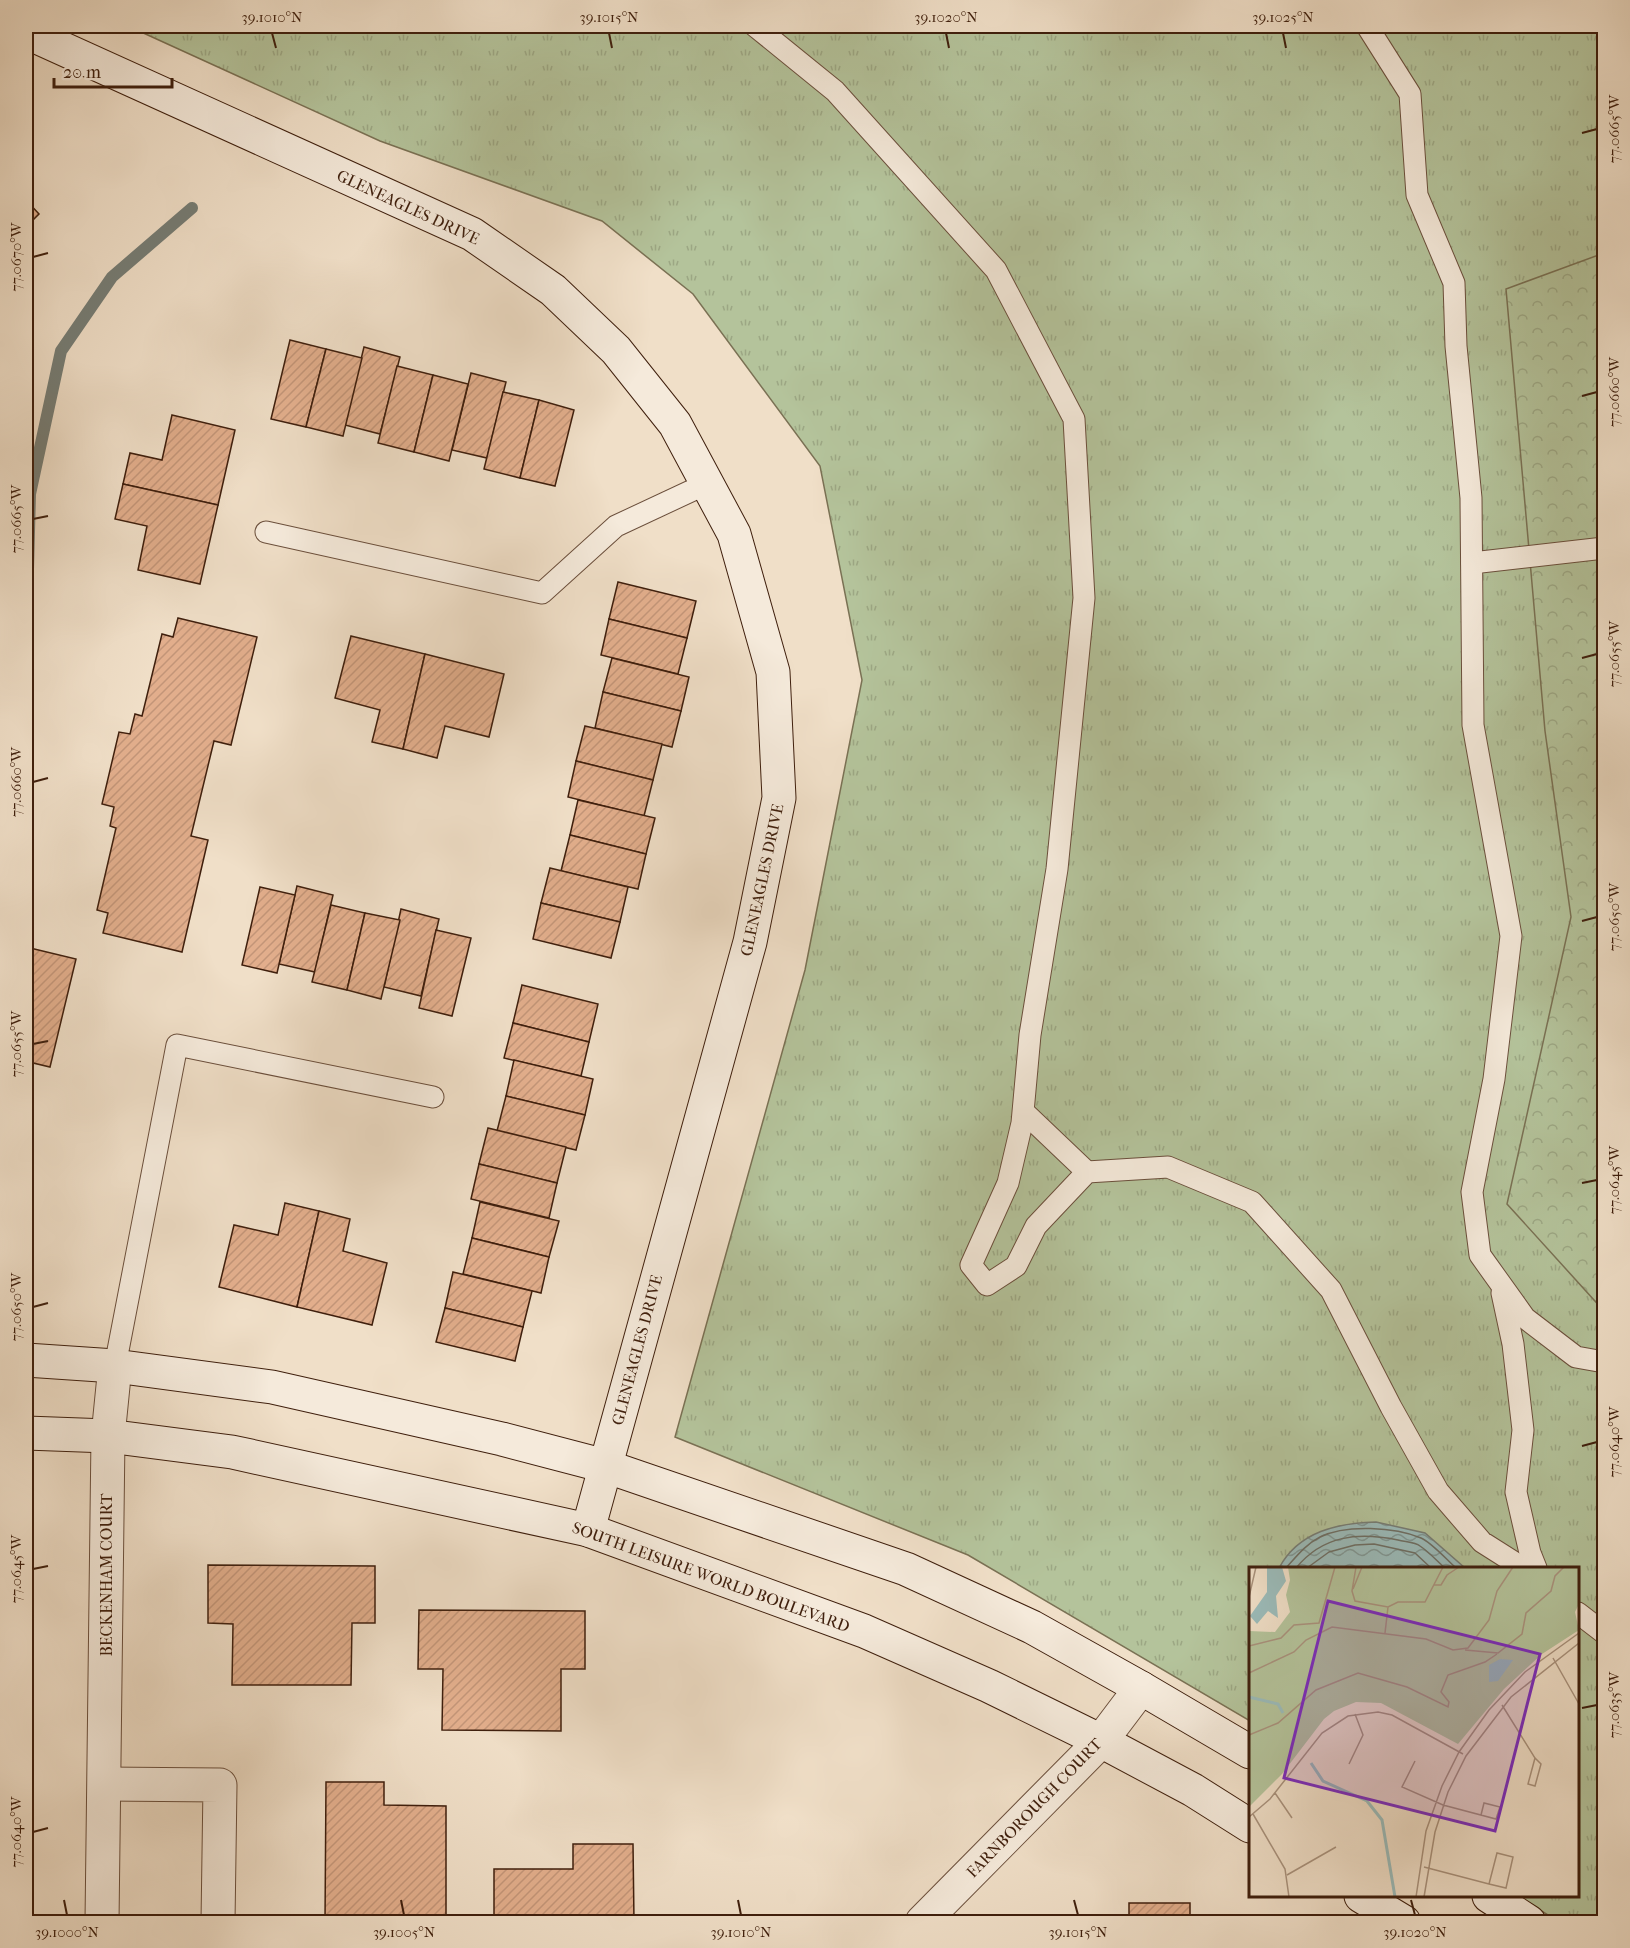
<svg xmlns="http://www.w3.org/2000/svg" width="1630" height="1948" viewBox="0 0 1630 1948" font-family="'IM FELL French Canon',serif">
  <defs>
    <pattern id="grass-tufts" width="24" height="20" patternUnits="userSpaceOnUse" patternTransform="scale(1.5)"><rect width="24" height="20" fill="#b4c39b"/><path d="M3 7l-1-3M5 7V3M7 7l1-3M15 17l-1-3M17 17v-4M19 17l1-3" fill="none" stroke="#9ca784"/></pattern>
    <pattern id="forest-crowns" width="20" height="18" patternUnits="userSpaceOnUse" patternTransform="scale(1.5)"><rect width="20" height="18" fill="#b4c39b"/><path d="M2 6a3 3 0 1 1 6 0M12 15a3 3 0 1 1 6 0" fill="none" stroke="#9ca784"/></pattern>
    <pattern id="water-waves" width="16" height="10" patternUnits="userSpaceOnUse" patternTransform="scale(1.5)"><rect width="16" height="10" fill="#9bbcbb"/><path d="M0 5q4-4 8 0t8 0" fill="none" stroke="#809896"/></pattern>
    <pattern id="building-hatch" width="6" height="6" patternUnits="userSpaceOnUse" patternTransform="scale(1.5)"><rect width="6" height="6" fill="#e2ae8c"/><path d="M-1 1l2-2M0 6l6-6M5 7l2-2" fill="none" stroke="#c39578"/></pattern>
  </defs>
  <rect width="100%" height="100%" fill="#f0dfc8"/>
  <filter id="stains"><feTurbulence type="fractalNoise" baseFrequency=".00333" numOctaves="4"/><feColorMatrix values="0 0 0 0 .2 0 0 0 0 .09 0 0 0 0 .02 0 0 0 .5 -.17"/></filter>
  <radialGradient id="worn" r=".72"><stop offset=".6" stop-color="#630" stop-opacity="0"/><stop offset="1" stop-color="#630" stop-opacity=".3"/></radialGradient>
  <path fill="url(#grass-tufts)" stroke="#7a7154" stroke-width="1.5" d="M128 26H1604V1922H1559L1518 1896H1578V1568H1250V1721L968 1555 675 1437 805 970 862 680 820 466 693 294 602 221 380 141Z"/>
  <path fill="url(#forest-crowns)" stroke="#7a7154" stroke-width="1.5" d="M1604 253V1311L1507 1204 1571 917 1545 731 1506 289Z"/>
  <path fill="url(#water-waves)" stroke="#767d75" stroke-width="1.5" d="M1376 1522 1425 1533 1465 1568H1279C1299 1531 1338 1523 1376 1522Z"/>
  <g fill="none" stroke-linecap="round" stroke-linejoin="round">
    <g stroke="#6d6e64" stroke-width="1.5">
      <path d="M1286 1568C1296 1557 1306 1544 1320 1537 1346 1524 1395 1527 1421 1538 1431 1542 1447 1560 1456 1568"/>
      <path d="M1296 1568C1323 1535 1358 1532 1398 1540 1405 1542 1415 1542 1420 1546 1429 1552 1437 1561 1445 1568"/>
      <path d="M1307 1568 1329 1552 1355 1545 1374 1544 1415 1553 1431 1568"/>
    </g>
    <path stroke="#767d75" stroke-width="12" d="M26 644 30 494 61 351 112 277 192 208"/>
  </g>
  <g fill="url(#building-hatch)" stroke="#3f1f0d" stroke-width="1.5">
    <path d="M26 200 39 214 26 227Z"/>
    <path d="M290 340 326 349 306 427 271 419Z"/>
    <path d="M364 347 400 357 380 434 345 425Z"/>
    <path d="M326 349 362 358 343 436 306 427Z"/>
    <path d="M397 366 433 375 414 452 378 443Z"/>
    <path d="M471 373 506 382 487 458 452 450Z"/>
    <path d="M433 375 468 384 449 461 414 452Z"/>
    <path d="M503 392 539 400 520 478 484 469Z"/>
    <path d="M539 400 574 410 555 486 520 478Z"/>
    <path d="M172 415 235 430 218 505 123 484 130 453 162 460Z"/>
    <path d="M123 484 218 505 200 584 138 570 147 526 115 519Z"/>
    <path d="M618 582 696 601 687 638 609 619Z"/>
    <path d="M178 618 257 637 231 745 214 741 191 836 208 840 182 952 103 933 108 913 97 910 116 828 110 826 114 807 102 804 119 732 130 734 135 714 142 716 162 634 173 637Z"/>
    <path d="M609 619 687 638 678 674 601 655Z"/>
    <path d="M351 636 425 654 403 749 372 742 380 710 335 698Z"/>
    <path d="M425 654 504 674 489 737 445 726 437 758 403 749Z"/>
    <path d="M612 658 689 677 681 711 603 692Z"/>
    <path d="M603 692 681 711 672 747 595 728Z"/>
    <path d="M585 726 662 744 653 780 576 761Z"/>
    <path d="M576 761 653 780 644 816 568 797Z"/>
    <path d="M578 800 655 818 646 854 570 835Z"/>
    <path d="M570 835 646 854 638 889 561 871Z"/>
    <path d="M550 868 628 887 620 922 541 903Z"/>
    <path d="M297 886 333 895 315 972 279 964Z"/>
    <path d="M260 887 295 895 277 973 242 965Z"/>
    <path d="M541 903 620 922 611 958 533 939Z"/>
    <path d="M331 905 365 913 347 990 312 982Z"/>
    <path d="M401 909 439 919 421 996 384 987Z"/>
    <path d="M365 913 400 920 381 999 347 990Z"/>
    <path d="M436 930 471 938 452 1016 419 1008Z"/>
    <path d="M26 947 76 959 50 1067 33 1063 26 1094Z"/>
    <path d="M522 985 598 1004 589 1042 513 1023Z"/>
    <path d="M513 1023 589 1042 581 1076 504 1058Z"/>
    <path d="M514 1060 593 1079 585 1115 506 1096Z"/>
    <path d="M506 1096 585 1115 576 1150 497 1131Z"/>
    <path d="M488 1128 566 1147 557 1183 479 1164Z"/>
    <path d="M479 1164 557 1183 549 1218 471 1199Z"/>
    <path d="M480 1202 559 1221 549 1257 472 1238Z"/>
    <path d="M285 1203 319 1211 297 1307 219 1287 234 1225 278 1235Z"/>
    <path d="M319 1211 350 1219 343 1251 387 1263 372 1325 297 1307Z"/>
    <path d="M472 1238 549 1257 541 1293 463 1274Z"/>
    <path d="M453 1272 532 1291 523 1327 445 1308Z"/>
    <path d="M445 1308 523 1327 515 1361 436 1342Z"/>
    <path d="M208 1565 375 1566V1623H352L351 1685H232L233 1624 208 1623Z"/>
    <path d="M419 1610 585 1611V1669H561V1731L442 1730 443 1669H418Z"/>
    <path d="M326 1782H384V1805L446 1806V1922H325Z"/>
    <path d="M573 1844H633L634 1921 659 1922H494V1869H573Z"/>
    <rect x="1129" y="1903" width="61" height="19"/>
  </g>
  <g fill="none" stroke-linecap="round" stroke-linejoin="round">
    <g stroke="#6b4f3c" stroke-width="23">
      <g id="lane">
        <path d="M755 26 835 91 996 270 1074 419 1084 598 1057 869 1030 1035 1022 1123 1008 1183 971 1265 987 1285 1016 1266 1036 1226 1087 1172 1168 1167 1252 1202 1331 1290 1391 1407 1438 1491 1482 1542 1523 1568"/>
        <path d="M1367 26 1410 94 1417 195 1454 283 1456 346 1471 498 1473 725 1511 936 1494 1079 1472 1192 1480 1255 1525 1318 1576 1357 1604 1362"/>
        <path d="M266 532 542 593 616 526 708 483"/>
        <path d="M1472 563 1604 548"/>
        <path d="M1024 1112 1087 1172"/>
        <path d="M1502 1293 1513 1344 1523 1430 1516 1492 1530 1553 1536 1568"/>
        <path d="M115 1366 177 1045 433 1097"/>
        <path d="M1578 1613 1604 1633"/>
      </g>
    </g>
    <g stroke="#6b4f3c" stroke-width="35">
      <g id="street">
        <path d="M105 1784 220 1785 218 1922"/>
        <path d="M102 1922 108 1436 115 1366"/>
        <path d="M922 1922 1101 1741 1141 1688"/>
      </g>
    </g>
    <g stroke="#3f1f0d" stroke-width="35">
      <g id="secondary">
        <path d="M26 32 472 234 553 290 616 350 675 424 734 534 773 672 779 798 750 942 588 1530"/>
        <path d="M26 1360 115 1366 272 1387 502 1439 605 1466 906 1569 1032 1627 1141 1688 1250 1752"/>
        <path d="M26 1433 108 1436 232 1452 588 1530 864 1631 989 1686 1101 1741 1193 1790 1250 1826"/>
        <path d="M1361 1896 1404 1922"/>
        <path d="M1489 1896 1529 1922"/>
      </g>
    </g>
    <use href="#lane" stroke="#f5eadb" stroke-width="21"/>
    <use href="#street" stroke="#f5eadb" stroke-width="33"/>
    <use href="#secondary" stroke="#f5eadb" stroke-width="33"/>
  </g>
  <path fill="none" stroke="#3f1f0d" stroke-width="2" d="M272 33 276 48M609 33 612 48M946 33 949 48M1283 33 1286 48M1582 133 1597 129M33 257 48 253M1582 396 1597 392M33 519 48 516M1582 658 1597 654M33 782 48 778M1582 921 1597 917M33 1044 48 1041M1582 1183 1597 1180M33 1307 48 1303M1582 1446 1597 1442M33 1569 48 1566M1582 1708 1597 1705M33 1832 48 1828M64 1900 67 1915M401 1900 404 1915M738 1900 741 1915M1074 1900 1078 1915M1411 1900 1415 1915"/>
  <g text-anchor="middle" dominant-baseline="central" stroke-width="6" stroke-linejoin="round" paint-order="stroke">
    <g font-size="16" fill="#3f1f0d" stroke="#f5eadb">
      <text transform="translate(408 207) rotate(25)">GLENEAGLES DRIVE</text>
      <text transform="translate(762 880) rotate(-78)">GLENEAGLES DRIVE</text>
      <text transform="translate(637 1350) rotate(-75)">GLENEAGLES DRIVE</text>
      <text transform="translate(106 1575) rotate(-90)">BECKENHAM COURT</text>
      <text transform="translate(711 1577) rotate(20)">SOUTH LEISURE WORLD BOULEVARD</text>
      <text transform="translate(1034 1808) rotate(-46)">FARNBOROUGH COURT</text>
    </g>
  </g>
  <g transform="translate(1249 1567)">
    <rect width="330" height="330" fill="#f0dfc8"/>
    <path d="M39 0H330V37L326 45 330 63 293 87 255 122 209 177 132 136 107 135 85 144 75 152 33 207 0 240V64L26 65 41 45 37 28 41 13Z" fill="#b4c39b"/>
    <path d="M291 0H319L294 37 275 48 263 44ZM189 21 221 72 207 80 177 65 107 55 106 43H148Z" fill="#b4c39b"/>
    <path d="M18 0H33L37 14 27 29 29 51 19 44 8 57 1 49 18 25ZM264 93 249 114 240 115V98L251 92Z" fill="#9bbcbb"/>
    <path fill="none" stroke="#9bbcbb" stroke-width="3" d="M0 130 29 137 34 146M62 196 74 214 118 234 133 253 146 330"/>
    <path fill="none" stroke="#a9927d" stroke-width="1.5" d="M107 0 103 24 106 34 139 40 149 35H176L194 0M185 18H192L198 8 210 0M104 22 113 0M0 30 7 0M136 66 139 40M0 79 32 71 45 58 70 56 86 0M216 83 249 86 273 67 277 46 302 24 306 9 315 0M304 91 330 137M0 106 45 85 57 73 83 60 177 72 204 83 219 81 240 53 248 24 264 0M253 138 286 191 279 217 286 219 292 197 286 191M0 168 29 156 67 123 109 106 158 120 199 140 200 135 192 125 199 108 236 95 248 87M166 194 153 220 194 238 247 252 251 240 235 236 232 248M100 197 114 168 106 147M26 226 43 251M4 247 36 302 40 330M0 250 21 232 73 166 99 149 129 145 143 148 214 187M175 300 240 317 257 321 264 290 248 286 240 317M38 308 87 280M167 330 177 264 193 219 210 185 240 143 276 105 330 66M175 330 186 265 199 225 217 189 262 130 330 76"/>
    <path fill="#7b2cbf" fill-opacity="0.15" stroke="#7b2cbf" stroke-width="3" d="M79 34 291 87 246 264 35 211Z"/>
    <rect width="330" height="330" fill="none" stroke="#3f1f0d" stroke-width="3"/>
  </g>
  <rect width="1630" height="1948" fill="none" stroke="#f0dfc8" stroke-width="66"/>
  <path d="M54 78v9h118v-9" fill="none" stroke="#3f1f0d" stroke-width="3"/>
  <text x="63" y="78" font-size="18" fill="#3f1f0d" stroke="#f5eadb" stroke-width="4.5" paint-order="stroke">20 m</text>
  <rect x="33" y="33" width="1564" height="1882" fill="none" stroke="#3f1f0d" stroke-width="2"/>
  <g font-size="15" text-anchor="middle" fill="#3f1f0d">
    <text x="272" y="22">39.1010°N</text>
    <text x="609" y="22">39.1015°N</text>
    <text x="946" y="22">39.1020°N</text>
    <text x="1283" y="22">39.1025°N</text>
    <text transform="translate(1614 129) rotate(-90)" y="5">77.0665°W</text>
    <text transform="translate(16 257) rotate(-90)" y="5">77.0670°W</text>
    <text transform="translate(1614 392) rotate(-90)" y="5">77.0660°W</text>
    <text transform="translate(16 519) rotate(-90)" y="5">77.0665°W</text>
    <text transform="translate(1614 654) rotate(-90)" y="5">77.0655°W</text>
    <text transform="translate(16 782) rotate(-90)" y="5">77.0660°W</text>
    <text transform="translate(1614 917) rotate(-90)" y="5">77.0650°W</text>
    <text transform="translate(16 1044) rotate(-90)" y="5">77.0655°W</text>
    <text transform="translate(1614 1180) rotate(-90)" y="5">77.0645°W</text>
    <text transform="translate(16 1307) rotate(-90)" y="5">77.0650°W</text>
    <text transform="translate(1614 1442) rotate(-90)" y="5">77.0640°W</text>
    <text transform="translate(16 1569) rotate(-90)" y="5">77.0645°W</text>
    <text transform="translate(1614 1705) rotate(-90)" y="5">77.0635°W</text>
    <text transform="translate(16 1832) rotate(-90)" y="5">77.0640°W</text>
    <text x="67" y="1937">39.1000°N</text>
    <text x="404" y="1937">39.1005°N</text>
    <text x="741" y="1937">39.1010°N</text>
    <text x="1078" y="1937">39.1015°N</text>
    <text x="1415" y="1937">39.1020°N</text>
  </g>
  <rect width="100%" height="100%" filter="url(#stains)"/>
  <rect width="100%" height="100%" fill="url(#worn)"/>
</svg>
